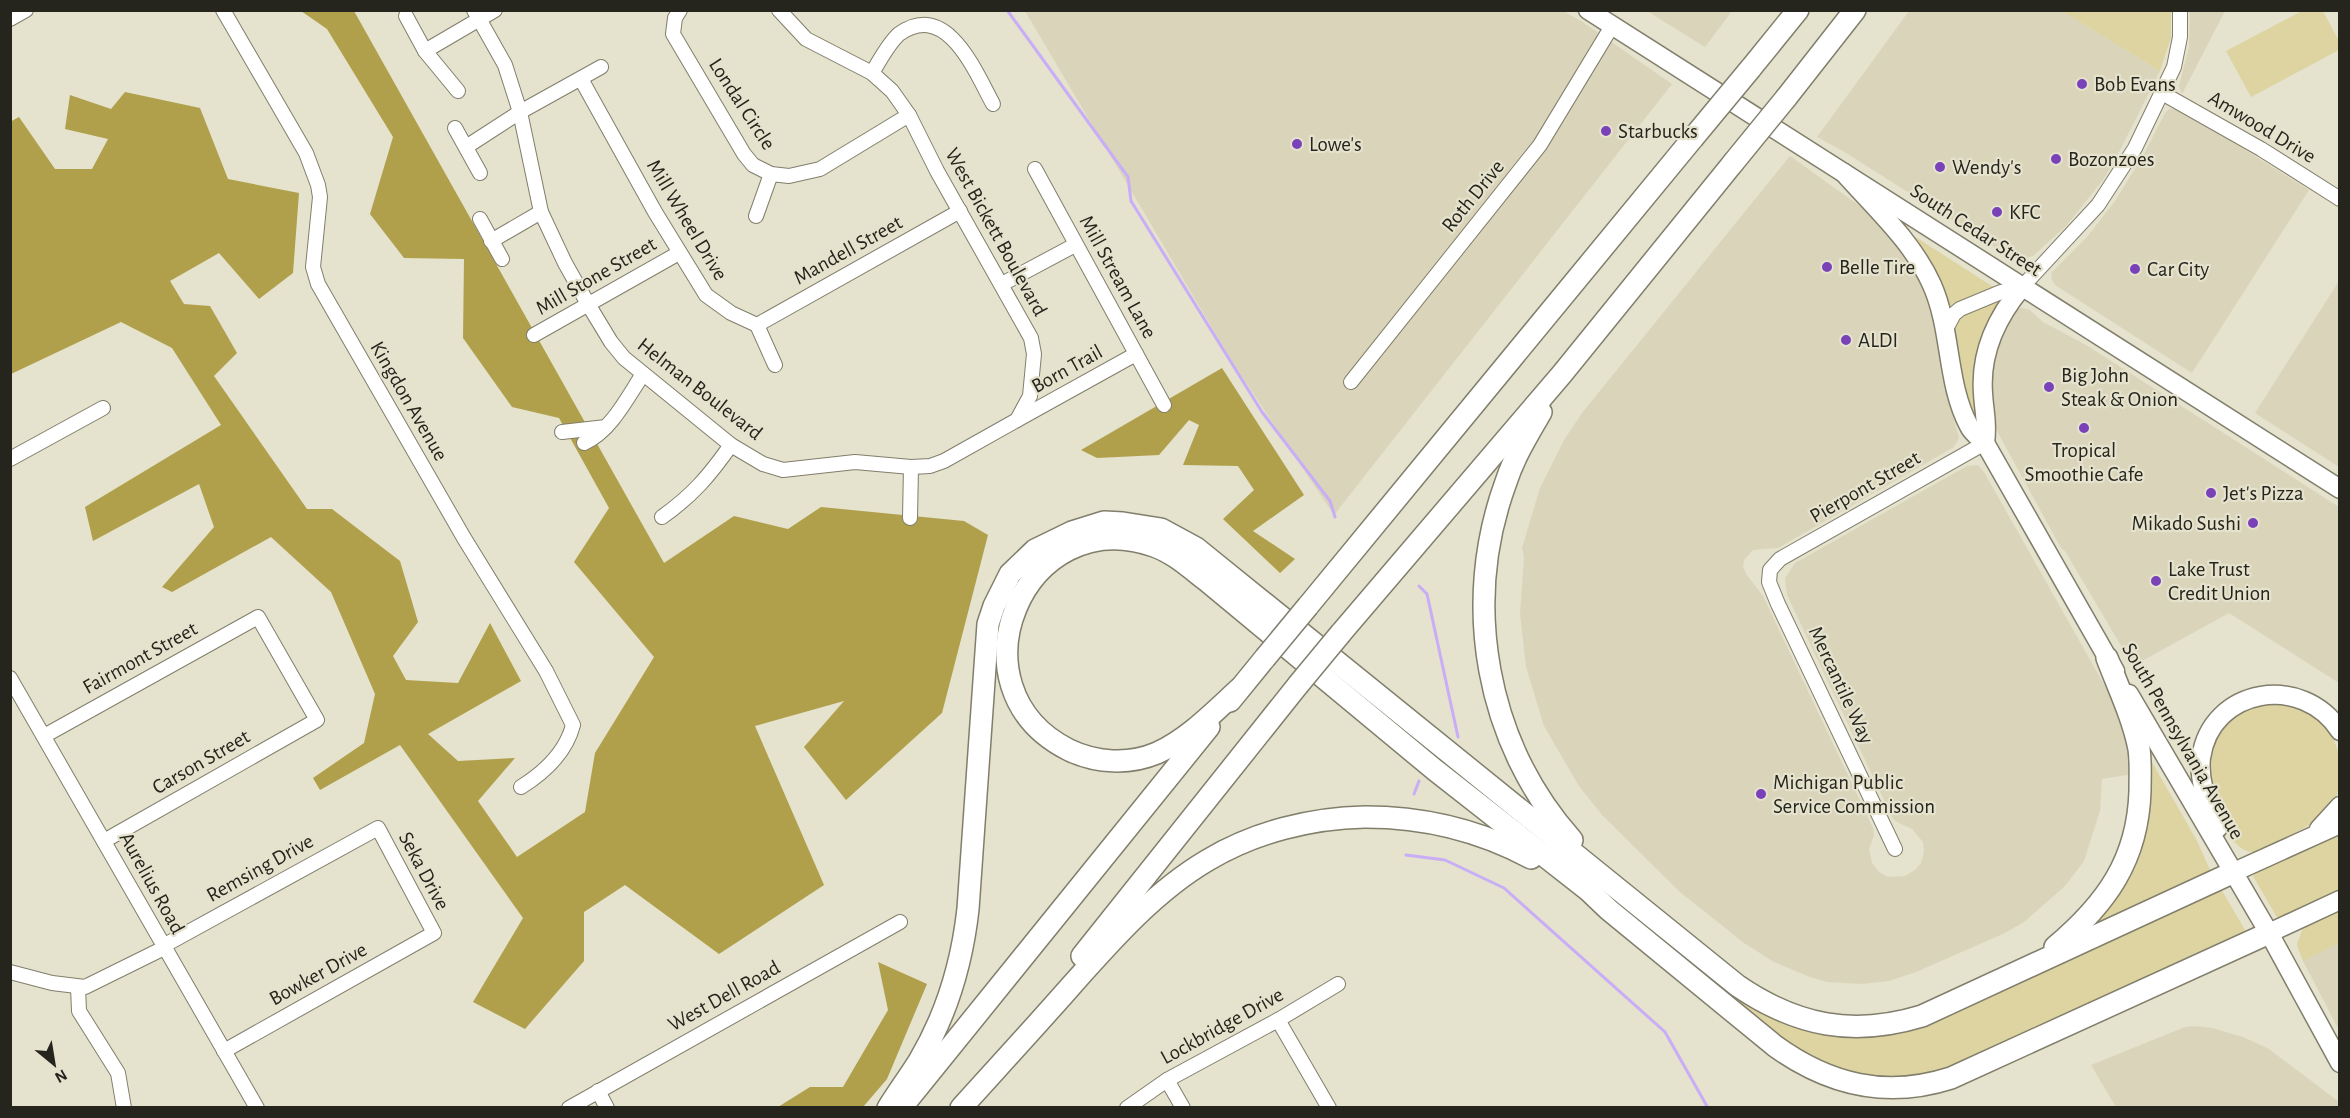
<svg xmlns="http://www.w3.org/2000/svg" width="2350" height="1118" viewBox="0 0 2350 1118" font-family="'Alegreya Sans',sans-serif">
  <rect width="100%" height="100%" fill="#e5e2cd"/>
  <g fill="#dad5ba">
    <path d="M1025 11H1563L1581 21 1672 84 1334 515 1231 360Z"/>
    <path d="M1647 11H1732L1705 47Z"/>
    <path d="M1909 11H2062L2160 71 2116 158 2103 180 2066 226 2033 256 2021 259 2010 257 1843 151 1817 137Z"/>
    <path d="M2190 11H2225L2182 94 2179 86 2189 47Z"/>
    <path d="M2169 109H2175L2212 129 2309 190 2192 373 2055 285 2051 278 2052 272 2087 237 2115 201 2144 154 2165 113Z"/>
    <path d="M1790 156 1864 209 1881 224 1915 268 1936 318 1942 377 1959 438 1954 447 1778 548 1753 550 1744 560 1743 567 1747 575 1763 596 1873 828 1874 835 1869 849 1872 863 1879 872 1888 877 1905 876 1915 870 1921 863 1924 852 1923 842 1912 829 1897 822 1893 819 1787 595 1785 578 1795 563 1967 466 1978 465 1984 472 2106 688 2126 733 2133 774 2102 779 2100 811 2084 861 2065 886 2024 922 2005 933 1916 972 1889 981 1861 984 1827 982 1810 977 1774 962 1744 943 1680 892 1602 815 1579 786 1544 726 1526 667 1520 614 1524 557 1522 548 1540 488 1564 440 1582 413Z"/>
    <path d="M2339 281V467L2255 413Z"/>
    <path d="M2022 308 2030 310 2043 322 2086 345 2339 507V683L2229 613 2133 666 2065 551 2061 548 1998 433 1994 420 1989 379 1999 334 2017 309Z"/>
    <path d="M2339 909V1030L2303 961 2297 945 2303 928Z"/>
    <path d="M2194 1026 2212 1028 2243 1037 2269 1049 2339 1102V1107H2116L2091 1065 2185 1027Z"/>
  </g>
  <g fill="#ddd4a2">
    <path d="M2062 11H2171V37L2160 71Z"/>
    <path d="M2302 11H2323L2339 41V50L2251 97 2226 51Z"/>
    <path d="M1903 229 1995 288 1996 289 1948 308Z"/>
    <path d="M2003 296 1979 427 1964 394 1953 328 1961 314Z"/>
    <path d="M2266 702C2275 703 2284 703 2293 704 2330 712 2348 758 2338 792 2333 811 2313 823 2297 832 2284 839 2267 853 2252 852 2222 849 2208 783 2208 759 2208 751 2214 740 2217 733 2227 715 2248 708 2266 702Z"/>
    <path d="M2149 757 2196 839 2211 872 2089 928 2107 904Z"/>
    <path d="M2339 833V891L2278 919 2253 876 2261 868Z"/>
    <path d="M2221 889 2245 930 2243 934 1967 1063 1919 1077H1861L1801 1055 1637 921 1639 918 1745 1000 1859 1035Z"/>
    <path d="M2339 909V943L2303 961 2297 945 2303 928Z"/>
  </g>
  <g fill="#b0a04b">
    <path d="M301 11H354L664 563 734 516 788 529 821 507 964 521 988 535 942 713 846 800 804 747 844 701 755 726 824 885 719 954 625 885 584 912V961L525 1029 473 1002 523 918 400 745 320 790 313 778 364 743 375 694 331 592 271 537 172 592 162 587 214 527 199 484 93 541 85 507 221 425 172 348 121 322 11 374 10 122 19 117 55 169H92L108 139 65 129 70 95 111 109 125 92 200 108 228 179 299 193 293 273 259 299 219 253 170 281 184 304 210 306 237 353 214 376 307 509H332L400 561 418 622 393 656 406 680 458 683 490 623 521 681 428 734 458 761 515 758 478 801 517 857 585 812 595 753 654 657 574 562 609 508 559 418 512 407 463 338 464 259 404 258 370 214 393 137 327 29Z"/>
    <path d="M1222 368 1304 495 1253 531 1295 559 1280 573 1223 519 1254 490 1238 466 1183 465 1199 425 1189 420 1159 455 1097 458 1081 450Z"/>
    <path d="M878 962 927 984 887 1079 863 1107H778L810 1087H843L888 1010Z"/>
  </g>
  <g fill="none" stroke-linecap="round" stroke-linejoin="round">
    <g stroke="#c9adf7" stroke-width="3">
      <path d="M1007 10 1128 177 1131 201 1262 412 1330 501 1335 517"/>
      <path d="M1419 586 1427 594 1458 737"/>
      <path d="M1414 794 1419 781"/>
      <path d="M1406 855 1445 860 1504 888 1665 1032 1708 1108"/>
    </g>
    <g stroke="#817e6b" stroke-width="16">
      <g id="minor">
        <path d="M223 10 306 153 318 185 320 197 313 267 318 284 464 538 546 671 573 725C566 752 545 772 521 787"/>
        <path d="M474 10 505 65 520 112 541 212 565 263 588 304 611 342 624 358 731 445 763 464 783 470 855 462 911 467 930 466 944 461 1017 420 1030 396 1034 354 1031 338 937 171 909 115 892 91 872 73 806 39 779 10"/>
        <path d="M680 10 675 18 673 34 744 154 753 165 771 174 789 176 820 169 909 115"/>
        <path d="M406 16 425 51 458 91"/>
        <path d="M10 19 26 10"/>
        <path d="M425 51 495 10"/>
        <path d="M872 73C880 60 888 44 899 34 947 0 975 71 993 104"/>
        <path d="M581 79 655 212 706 295 731 313 757 325 775 365"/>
        <path d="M2162 93 2261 149 2340 199"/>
        <path d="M455 128 480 173"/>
        <path d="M466 147 520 112 601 67"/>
        <path d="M1035 169 1164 405"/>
        <path d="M756 216 771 174"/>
        <path d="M480 219 502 259"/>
        <path d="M491 241 541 212"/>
        <path d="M1002 284 1075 245"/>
        <path d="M757 325 960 211"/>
        <path d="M1946 329 1954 314 1960 309 2001 292 2022 287 2098 205 2135 148 2174 67 2180 37V10"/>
        <path d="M534 335 679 253"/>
        <path d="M1351 382 1540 145 1612 26"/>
        <path d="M1017 420 1136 354"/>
        <path d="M562 432 606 427"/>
        <path d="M584 443C611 431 627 398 643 374"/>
        <path d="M10 459 103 408"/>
        <path d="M662 517C693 495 709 476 731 445"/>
        <path d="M910 518 911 467"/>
        <path d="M10 678 257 1108"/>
        <path d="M44 736 258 617 317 720 104 841"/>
        <path d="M1895 849 1778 604 1769 582 1770 570 1780 559 1985 443"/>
        <path d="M163 946 378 828 434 933 224 1051"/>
        <path d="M10 972 52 983 85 987 164 948"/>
        <path d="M78 987 79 1011 118 1073 124 1108"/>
        <path d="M1278 1020 1329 1108"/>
        <path d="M1167 1080 1183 1108"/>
        <path d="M598 1091 607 1108"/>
        <path d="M569 1108 900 922"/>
        <path d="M1127 1108 1167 1080 1278 1020 1338 984"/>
      </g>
    </g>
    <g stroke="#817e6b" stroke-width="21">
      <g id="major">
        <path d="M1588 10 2340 489"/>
        <path d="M1844 173C1875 208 1913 242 1932 285 1952 330 1946 383 1969 426 1972 433 1980 438 1985 443L2115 671"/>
        <path d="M1985 443C1988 422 1984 413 1983 393 1980 353 1997 317 2022 287"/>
        <path d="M2129 694 2269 933 2340 1063"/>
        <path d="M2218 828C2209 805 2198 783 2201 758 2211 687 2303 673 2340 731"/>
        <path d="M2319 829 2340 806"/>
        <path d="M2234 872 2340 824"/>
        <path d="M2269 933 2340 900"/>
      </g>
    </g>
    <g stroke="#817e6b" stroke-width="24">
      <g id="highway">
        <path d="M1751 68 1798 10"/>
        <path d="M1786 98 1855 10"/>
        <path d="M1541 412C1528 435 1514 457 1506 482 1461 604 1486 743 1572 840"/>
        <path d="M1308 606 1693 138"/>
        <path d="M1341 633 1562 374 1733 163"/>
        <path d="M1239 689C1214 712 1188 739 1157 753 1129 765 1096 763 1069 750 945 688 1024 500 1154 546 1174 553 1190 568 1207 581L1435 770 1588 890 1609 910 1775 1046C1829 1085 1886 1099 1951 1078L2269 933"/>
        <path d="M1230 701 1265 658"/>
        <path d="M2055 947C2106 904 2138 860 2140 791 2140 777 2141 763 2139 749 2133 718 2118 687 2107 658"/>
        <path d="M1082 956 1298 685"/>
        <path d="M906 1102 1209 727"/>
        <path d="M888 1108C898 1092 909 1077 919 1061 947 1014 962 963 968 909L988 624 994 606 1010 574 1035 550 1072 532 1104 522 1123 523 1161 529 1196 548 1738 986C1797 1026 1853 1037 1922 1016L2234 872"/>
        <path d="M961 1108C998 1067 1035 1027 1071 986 1112 940 1155 891 1208 860 1255 832 1311 818 1365 817 1424 817 1479 830 1531 858"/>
      </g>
    </g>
    <use href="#minor" stroke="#fff" stroke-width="14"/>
    <use href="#major" stroke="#fff" stroke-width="18"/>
    <use href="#highway" stroke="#fff" stroke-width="21"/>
    <g stroke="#817e6b" stroke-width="24" stroke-linecap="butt">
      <g id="highway-bridge">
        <path d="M1693 138 1751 68"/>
        <path d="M1733 163 1786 98"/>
        <path d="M1265 658 1308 606"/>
        <path d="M1298 685 1341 633"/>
      </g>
    </g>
    <use href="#highway-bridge" stroke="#fff" stroke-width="21"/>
  </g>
  <g fill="#7942b8" stroke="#e5e2cd" stroke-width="2">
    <circle cx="2082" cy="84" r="6"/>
    <circle cx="1606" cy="131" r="6"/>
    <circle cx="1297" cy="144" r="6"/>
    <circle cx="2056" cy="159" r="6"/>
    <circle cx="1940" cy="167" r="6"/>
    <circle cx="1997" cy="212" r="6"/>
    <circle cx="1827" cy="267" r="6"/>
    <circle cx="2135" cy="269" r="6"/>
    <circle cx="1846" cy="340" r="6"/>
    <circle cx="2049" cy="387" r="6"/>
    <circle cx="2084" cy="428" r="6"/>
    <circle cx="2211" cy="493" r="6"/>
    <circle cx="2253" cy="523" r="6"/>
    <circle cx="2156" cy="581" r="6"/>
    <circle cx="1761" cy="794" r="6"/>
  </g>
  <g text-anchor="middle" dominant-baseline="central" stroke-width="4.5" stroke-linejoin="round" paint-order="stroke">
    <g font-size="21" fill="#26251d" stroke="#e5e2cd" text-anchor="start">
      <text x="2094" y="84">Bob Evans</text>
      <text x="1618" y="131">Starbucks</text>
      <text x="1309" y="144">Lowe's</text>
      <text x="2068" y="159">Bozonzoes</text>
      <text x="1952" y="167">Wendy's</text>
      <text x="2009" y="212">KFC</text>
      <text x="1839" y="267">Belle Tire</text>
      <text x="2147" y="269">Car City</text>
      <text x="1858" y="340">ALDI</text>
      <text x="2061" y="375">Big John<tspan x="2061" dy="24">Steak &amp; Onion</tspan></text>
      <text x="2084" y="450" text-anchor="middle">Tropical<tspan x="2084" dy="24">Smoothie Cafe</tspan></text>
      <text x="2223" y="493">Jet's Pizza</text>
      <text x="2241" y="523" text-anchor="end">Mikado Sushi</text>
      <text x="2168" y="569">Lake Trust<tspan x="2168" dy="24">Credit Union</tspan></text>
      <text x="1773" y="782">Michigan Public<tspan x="1773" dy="24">Service Commission</tspan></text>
    </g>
    <g font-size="21" fill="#26251d" stroke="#e5e2cd">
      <text transform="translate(742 104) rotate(57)">Londal Circle</text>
      <text transform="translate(2262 127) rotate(31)">Amwood Drive</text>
      <text transform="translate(1473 196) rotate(-51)">Roth Drive</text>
      <text transform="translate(687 220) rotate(59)">Mill Wheel Drive</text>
      <text transform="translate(1976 230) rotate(33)">South Cedar Street</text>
      <text transform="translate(996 232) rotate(61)">West Bickett Boulevard</text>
      <text transform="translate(848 250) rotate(-29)">Mandell Street</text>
      <text transform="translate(596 276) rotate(-30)">Mill Stone Street</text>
      <text transform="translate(1118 277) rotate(61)">Mill Stream Lane</text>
      <text transform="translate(1067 369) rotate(-29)">Born Trail</text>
      <text transform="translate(700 389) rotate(38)">Helman Boulevard</text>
      <text transform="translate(409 401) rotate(60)">Kingdon Avenue</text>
      <text transform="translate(1865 487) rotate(-30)">Pierpont Street</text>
      <text transform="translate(140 658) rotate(-29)">Fairmont Street</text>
      <text transform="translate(1841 685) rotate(65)">Mercantile Way</text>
      <text transform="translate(2183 741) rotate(60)">South Pennsylvania Avenue</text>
      <text transform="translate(201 762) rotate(-30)">Carson Street</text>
      <text transform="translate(260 868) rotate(-29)">Remsing Drive</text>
      <text transform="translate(424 871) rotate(62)">Seka Drive</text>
      <text transform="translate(152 883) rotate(61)">Aurelius Road</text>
      <text transform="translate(318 974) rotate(-29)">Bowker Drive</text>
      <text transform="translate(724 996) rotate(-29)">West Dell Road</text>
      <text transform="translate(1222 1026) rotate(-29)">Lockbridge Drive</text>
    </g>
  </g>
  <rect width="2350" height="1118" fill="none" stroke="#26251d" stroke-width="24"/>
  <g transform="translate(54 1064) rotate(150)" stroke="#e5e2cd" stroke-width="4.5" paint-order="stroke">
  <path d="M0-4.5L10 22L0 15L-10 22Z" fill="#26251d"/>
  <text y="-9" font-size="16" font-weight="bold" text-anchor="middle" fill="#26251d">N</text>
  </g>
</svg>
